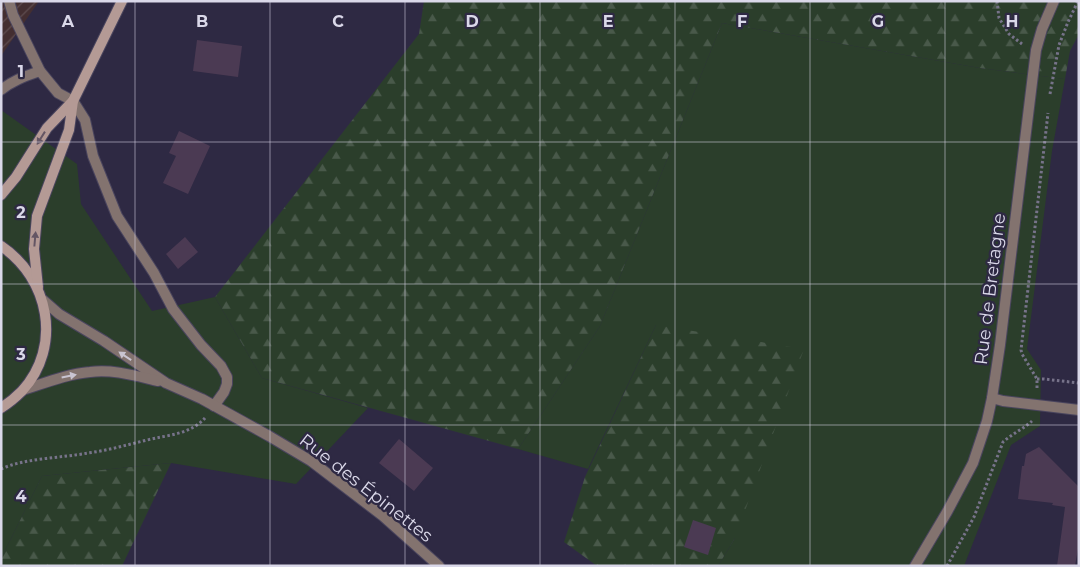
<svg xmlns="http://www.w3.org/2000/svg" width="1080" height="567" viewBox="0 0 1080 567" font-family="Montserrat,sans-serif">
  <defs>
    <pattern id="industrial-furrows" width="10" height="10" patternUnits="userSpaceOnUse" patternTransform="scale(1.25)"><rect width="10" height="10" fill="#432e31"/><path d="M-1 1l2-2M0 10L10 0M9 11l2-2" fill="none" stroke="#5e4c4f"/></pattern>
    <pattern id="forest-firs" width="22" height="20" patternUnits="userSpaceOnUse" patternTransform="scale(1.25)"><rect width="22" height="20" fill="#2b3e2b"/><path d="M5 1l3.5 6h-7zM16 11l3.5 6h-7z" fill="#49594a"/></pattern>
  </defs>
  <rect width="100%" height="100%" fill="#2e2943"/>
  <path fill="url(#industrial-furrows)" d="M1 1H39L1 56Z"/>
  <g fill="#2b3e2b">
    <path d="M722 23 980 68 1065 79 1052 151 1027 349 1041 370 1040 426 1011 445 964 566H718L735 538 656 325 588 469 518 449 600 326Z"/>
    <path d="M1 110 77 164 81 204 152 311 215 297 262 378 368 408 296 484 171 463 42 476 1 559Z"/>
  </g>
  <g fill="url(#forest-firs)">
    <path d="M424 1H1079V34L1070 51 1065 79 980 68 722 23 600 326 518 449 262 378 215 297 419 34Z"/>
    <path d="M656 325 804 349 735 538 718 566H597L564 542 585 477Z"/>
    <path d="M171 463 122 566H1V559L42 476Z"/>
  </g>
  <g fill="#4b3a53">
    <path d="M197 40 242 46 238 77 193 71Z"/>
    <path d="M179 131 210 146 188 194 163 183 176 156 169 153Z"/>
    <path d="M185 237 198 252 178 269 166 254Z"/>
    <path d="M399 439 433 468 414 491 379 463Z"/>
    <path d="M1039 447 1079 487V543L1075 566H1057L1065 507 1052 505 1053 503 1018 499 1022 466H1024L1026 454Z"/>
    <path d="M693 520 716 528 708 555 684 547Z"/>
  </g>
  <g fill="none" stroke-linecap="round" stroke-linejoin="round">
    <g stroke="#4a455e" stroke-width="12">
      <g id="service">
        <path d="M9 1 13 15 40 71 58 93 73 101 85 120 93 156 117 216 154 273 173 309 201 345 221 366 227 377V384L224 392 214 406"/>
        <path d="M1 90C13 80 26 76 40 71"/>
      </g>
    </g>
    <g stroke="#4a455e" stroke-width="12">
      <g id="minor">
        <path d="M992 398 1003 401 1079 410"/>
        <path d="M915 566 947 512 973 463 987 421 992 398 1000 345 1036 50 1042 29 1054 1"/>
      </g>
    </g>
    <g stroke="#4a455e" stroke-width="12">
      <g id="tertiary">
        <path d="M43 300 59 314 104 341 166 383 202 399 269 436 311 461 383 516 439 566"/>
        <path d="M23 390C45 383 67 374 90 372 113 369 136 376 158 381"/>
      </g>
    </g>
    <g stroke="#4a455e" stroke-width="12">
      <g id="secondary">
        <path d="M1 195 16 177 47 128 73 101"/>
        <path d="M1 246C49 278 63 346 22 391 16 397 9 403 1 408"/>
        <path d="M38 287 34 249 37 216 69 130 73 101 122 1"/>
      </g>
    </g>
    <g stroke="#77738a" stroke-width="3" stroke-dasharray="2.5 2.5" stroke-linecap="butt">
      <path d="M997 1 999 18 1009 34 1022 44"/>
      <path d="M1050 94 1059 45 1068 22 1078 1"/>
      <path d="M1037 379H1044L1079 383"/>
      <path d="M1037 388V379L1022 354 1021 350 1048 113"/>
      <path d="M1 469C25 458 62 458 88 453 111 450 133 443 156 438 172 435 193 432 205 418"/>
      <path d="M947 566 974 517 1003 442C1012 434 1023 429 1032 421"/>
    </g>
    <use href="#service" stroke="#83736f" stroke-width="10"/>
    <use href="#minor" stroke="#83736f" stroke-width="10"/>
    <use href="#tertiary" stroke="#83736f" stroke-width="10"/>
    <use href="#secondary" stroke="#b49a95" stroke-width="10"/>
  </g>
  <defs><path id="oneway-solid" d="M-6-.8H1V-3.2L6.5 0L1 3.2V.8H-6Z" transform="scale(1.25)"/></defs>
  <g fill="#645664">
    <use href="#oneway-solid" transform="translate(41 138) rotate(122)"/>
    <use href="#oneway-solid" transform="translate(35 239) rotate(-85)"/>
  </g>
  <g fill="#c9c4d1">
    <use href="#oneway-solid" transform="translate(125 356) rotate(-146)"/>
    <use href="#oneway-solid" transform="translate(69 376) rotate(-11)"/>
  </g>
  <path fill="none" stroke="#dad8e9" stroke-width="1" stroke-opacity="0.55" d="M135 1V566M270 1V566M405 1V566M540 1V566M675 1V566M810 1V566M945 1V566M1 142H1079M1 284H1079M1 425H1079"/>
  <g text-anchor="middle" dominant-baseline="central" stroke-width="4.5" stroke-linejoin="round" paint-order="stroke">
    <g font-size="18" fill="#dad8e9" stroke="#2e2943">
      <text transform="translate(990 289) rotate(-83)">Rue de Bretagne</text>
      <text transform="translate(366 488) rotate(38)">Rue des Épinettes</text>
    </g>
  </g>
  <g font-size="16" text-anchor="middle" font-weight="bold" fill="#dad8e9" stroke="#2e2943" stroke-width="4.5" stroke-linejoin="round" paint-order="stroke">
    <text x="68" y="27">A</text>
    <text x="202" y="27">B</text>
    <text x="338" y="27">C</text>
    <text x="472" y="27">D</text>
    <text x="608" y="27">E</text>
    <text x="742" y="27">F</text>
    <text x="878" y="27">G</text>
    <text x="1012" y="27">H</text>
    <text x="21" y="77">1</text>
    <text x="21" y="218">2</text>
    <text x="21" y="360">3</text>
    <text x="21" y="502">4</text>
  </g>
  <rect width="1080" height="567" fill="none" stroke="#dad8e9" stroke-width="5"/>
</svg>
